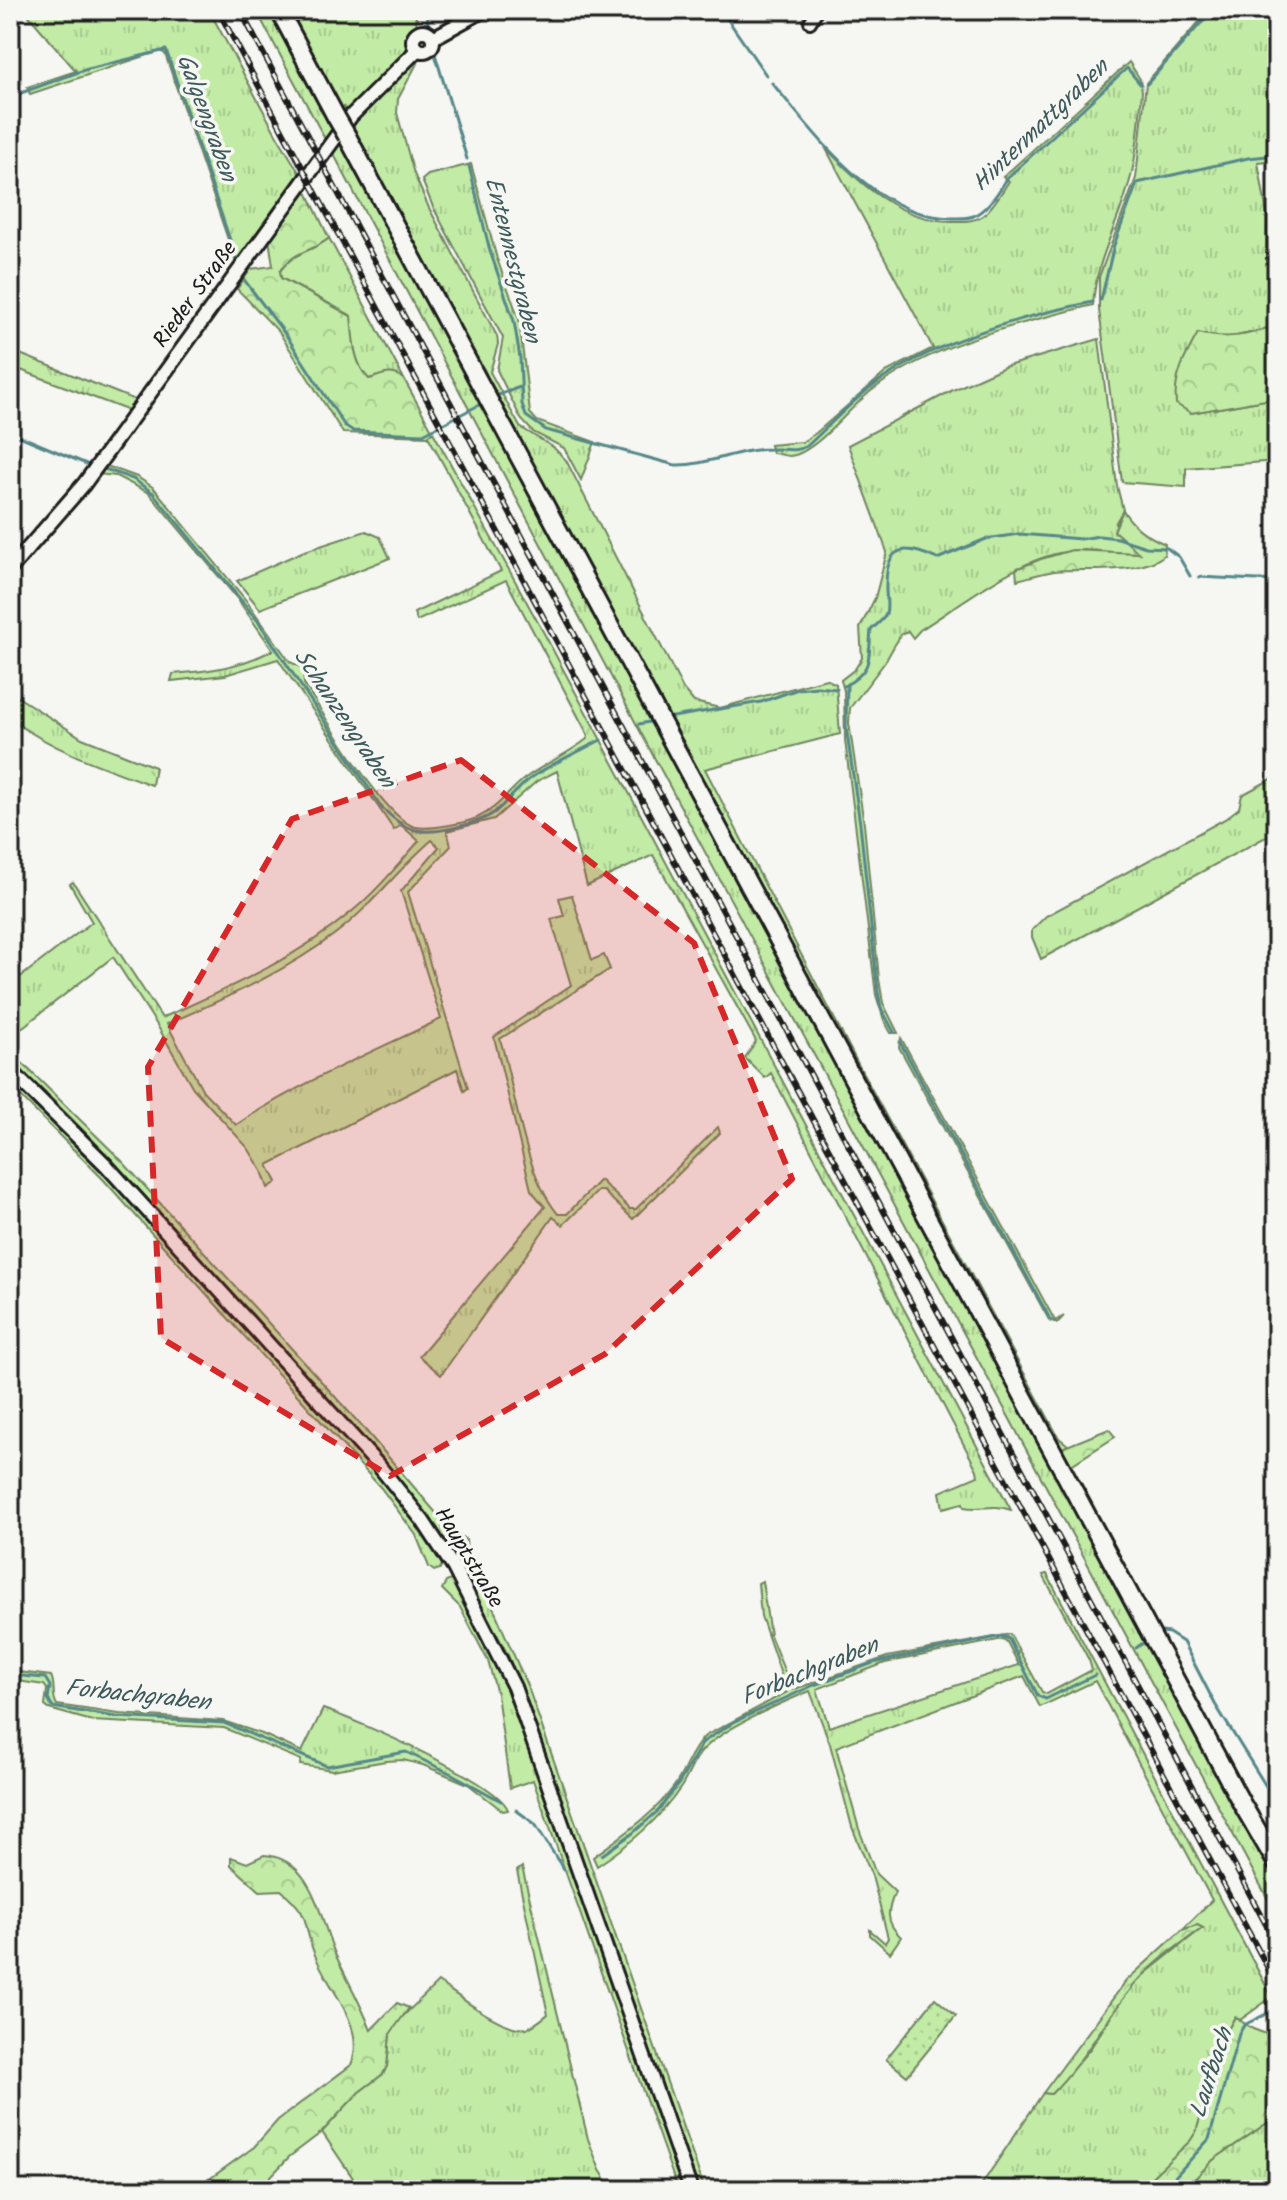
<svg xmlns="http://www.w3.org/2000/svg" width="1287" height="2200" viewBox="0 0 1287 2200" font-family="Kalam,sans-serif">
  <defs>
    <pattern id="grass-tufts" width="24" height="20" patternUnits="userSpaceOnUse" patternTransform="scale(2)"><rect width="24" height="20" fill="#c2eba6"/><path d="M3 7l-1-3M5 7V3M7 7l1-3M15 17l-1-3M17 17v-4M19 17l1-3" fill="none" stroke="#a6c98e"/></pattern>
    <pattern id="forest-crowns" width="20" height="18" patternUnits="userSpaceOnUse" patternTransform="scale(2)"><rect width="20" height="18" fill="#c2eba6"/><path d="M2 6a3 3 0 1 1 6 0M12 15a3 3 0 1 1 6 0" fill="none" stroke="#a6c98e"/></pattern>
    <pattern id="garden-dots" width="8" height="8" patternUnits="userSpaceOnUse" patternTransform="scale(2)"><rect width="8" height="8" fill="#c2eba6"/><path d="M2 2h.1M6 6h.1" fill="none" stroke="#a6c98e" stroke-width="1.8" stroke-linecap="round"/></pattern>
  </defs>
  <rect width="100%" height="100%" fill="#f6f6f2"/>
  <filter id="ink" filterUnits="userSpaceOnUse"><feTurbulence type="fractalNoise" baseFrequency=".0125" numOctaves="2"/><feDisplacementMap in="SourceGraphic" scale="16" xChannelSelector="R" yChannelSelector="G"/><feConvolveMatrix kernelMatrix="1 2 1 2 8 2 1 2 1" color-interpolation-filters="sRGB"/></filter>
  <g filter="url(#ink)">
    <g fill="url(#grass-tufts)" stroke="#6f8461" stroke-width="2" fill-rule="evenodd">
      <path d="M24 10H209L276 134 300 174 237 266 165 54 160 51 30 94 27 87 76 71Z"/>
      <path d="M256 10H273L334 127 325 139Z"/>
      <path d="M287 10H415L417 28 410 36 411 48 347 114 344 107 341 109Z"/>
      <path d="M1214 10H1277V160L1258 162 1267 214 1266 261 1277 259V324L1263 330 1222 339 1191 413 1277 398V461L1186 468V487L1122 482 1099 310V277L1136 178 1146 83 1198 23Z"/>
      <path d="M421 56 398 99 397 113 414 174 429 208 497 336 498 344 490 372 520 427 553 447 566 460 683 689 694 702 720 708 826 679 836 684 840 734 705 769 858 1064 1059 1438 1068 1445 1059 1450 350 123 374 96Z"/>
      <path d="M1129 62 1140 79 1142 91C1140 118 1138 146 1132 172 1122 219 1096 255 1093 305 1017 324 935 342 871 391 851 406 815 454 790 456 784 456 777 453 772 453L770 445 802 442 816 433 886 372 933 348 825 147C859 183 899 221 952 221 963 221 973 222 982 216 993 208 1002 192 1009 181L1003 177Z"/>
      <path d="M340 137 1250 1832 1277 1877V1916L648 746 331 149Z"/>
      <path d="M471 164 497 259 519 319 530 413 537 421 595 442 581 480 564 448 533 432 521 419 497 370 503 338 433 207 422 180 428 175Z"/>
      <path d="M329 238 404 379C391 369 384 376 369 379 353 364 353 336 350 315L281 278 280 271C296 249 313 252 329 238Z"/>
      <path d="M1099 339 1117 486 1123 510 1115 524 1140 553C1117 555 1094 548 1072 551 1020 556 963 603 920 630L913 638 908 631 901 634 885 662 850 708 849 723 864 824 879 979 883 1003 898 1033H891L884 1020 876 995 845 740 844 691 841 680 855 669 862 658 860 628 875 598 887 552 848 445 953 390 1004 367Z"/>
      <path d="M10 350 140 402 132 412 10 366Z"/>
      <path d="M433 432 546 637 1011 1510C991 1503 982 1511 964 1507L963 1503 943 1508 940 1492 978 1476 977 1470 771 1073 765 1078 745 1058 756 1041 653 855 587 886 557 771 537 781 494 819 447 831 451 846 408 892 468 1088 464 1091 457 1069 268 1165 277 1182 268 1188 262 1171 248 1148 193 1088 157 1025 113 957 10 1037V985L92 922 70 884 73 882 162 1018C228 988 294 960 350 913 376 892 397 866 419 841L401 825 394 830 278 659 225 675 171 681 173 674C209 671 241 667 273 650L236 597 149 493 116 476 97 474 104 465 137 477 154 488 245 599 290 662 303 668 304 684C323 712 386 822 416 827 429 830 465 823 477 818 497 809 508 792 524 779 543 764 567 755 587 739L588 735 506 580 417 621 414 613 501 571 428 436ZM432 840 439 847 401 891 441 1019C372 1052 300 1082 236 1125L203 1091 167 1024C225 998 284 973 335 934 371 907 398 869 432 840Z"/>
      <path d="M366 531 380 537 390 558 260 609 237 581 302 552Z"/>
      <path d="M10 692 82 738 155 767 152 785C102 767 53 750 10 719Z"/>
      <path d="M1277 776V831L1041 959 1032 937V930L1046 916 1225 819 1239 808 1242 795Z"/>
      <path d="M572 895 592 960 604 955 610 969 500 1039C516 1093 523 1171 558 1214H567L600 1180 630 1209H636L718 1127 720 1133 633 1219 603 1191H598L563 1225 553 1217 441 1375 419 1356 545 1207 531 1190 494 1037 571 985 551 919 564 916 559 898Z"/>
      <path d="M901 1038 1055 1321 1064 1316 1057 1323 1049 1320 899 1047Z"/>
      <path d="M10 1051 122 1161 367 1432 448 1527 466 1540 467 1551 459 1555 454 1553C390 1463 314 1384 241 1303 166 1220 93 1134 10 1060Z"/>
      <path d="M10 1078 67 1133 125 1194 377 1473 412 1516 440 1558 442 1564 440 1569 434 1571 429 1567 416 1535 381 1488 102 1178 10 1086Z"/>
      <path d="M473 1566 480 1571 493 1607 529 1690 705 2190H698L530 1711 508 1655 466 1576Z"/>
      <path d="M1047 1574 1272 1997 1240 2020 1235 2017 1225 2035 1196 2132 1190 2142 1138 2190H978L1043 2093 1051 2094 1090 2049 1125 1995 1141 1977 1202 1928 1197 1925 1182 1930 1212 1900 1095 1681 1040 1707 1024 1676 836 1747 859 1829 876 1874 895 1892C887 1911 885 1922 901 1937L890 1953 870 1935V1930L885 1943 888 1938 872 1876 852 1827 830 1744 810 1691C781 1703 723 1728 703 1750 693 1760 689 1775 681 1787 659 1820 630 1844 597 1866L593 1857C623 1835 653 1816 675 1785 686 1769 691 1750 705 1736L787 1692 761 1616 758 1583 762 1581 770 1635 792 1690 887 1657 1010 1634 1042 1692 1047 1694 1092 1670 1089 1660 1043 1575ZM1003 1639 1007 1642 1019 1665 829 1727 817 1689 885 1663Z"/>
      <path d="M451 1580 456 1584 491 1648 507 1688 684 2190H678L533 1780 510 1788 497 1694 488 1661 460 1607 442 1589 446 1582Z"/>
      <path d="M10 1671 51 1676C56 1685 51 1696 57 1705L119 1714 223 1721 262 1734 302 1752 323 1709C354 1719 500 1783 508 1810L503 1811 468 1784 423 1765 403 1760 386 1761 332 1770 300 1765 301 1760 224 1728 92 1721 49 1709 45 1706 47 1689 44 1685 10 1680Z"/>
      <path d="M522 1867 588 2139 600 2170 613 2190H361L322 2132 359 2092 383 2074 387 2066 390 2034 397 2022 438 1982C456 1994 505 2033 527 2028 534 2026 542 2019 548 2014L517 1871Z"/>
      <path d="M1277 2110V2190H1184L1213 2160 1267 2123Z"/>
    </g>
    <g fill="url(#forest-crowns)" stroke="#6f8461" stroke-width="2">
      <path d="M306 190 329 238C313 252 296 249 280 271L281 278 351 316C353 336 353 364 369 379 383 375 391 369 404 379L433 432 428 436 343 433 279 332 237 289 251 269 273 266 269 239Z"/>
      <path d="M1277 324V398L1191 413 1176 404C1173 378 1185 356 1198 333 1227 340 1249 336 1277 324Z"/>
      <path d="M1123 510C1133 527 1147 536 1165 544L1164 555C1142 575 1084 568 1054 571 1042 573 1029 577 1017 580L1016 569 1041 559 1072 550 1139 553 1114 531Z"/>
      <path d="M1109 1429 1115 1437 1071 1465 1062 1448Z"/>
      <path d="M264 1855C314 1858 320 1921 336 1956 348 1981 361 2004 371 2030L397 2003 409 2008 390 2034 387 2066 383 2074 359 2092 322 2132 289 2157 258 2190H187L201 2185 254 2147 278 2120 351 2065C367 2026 328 1989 315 1955 301 1922 314 1918 281 1890L260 1891 231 1865V1857L247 1863Z"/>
      <path d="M1197 1925 1203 1928C1176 1947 1147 1967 1127 1994 1100 2028 1083 2062 1051 2094L1043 2093 1126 1981 1182 1930Z"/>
      <path d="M1235 2017 1253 2029 1277 2038V2110L1267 2123 1213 2160 1184 2190H1138L1190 2141 1196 2132 1225 2035Z"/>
    </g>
    <path fill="url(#garden-dots)" stroke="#6f8461" stroke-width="2" d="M935 1998 956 2016 907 2076 886 2059Z"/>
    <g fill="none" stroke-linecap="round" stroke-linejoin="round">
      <g stroke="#568789" stroke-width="3">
        <path d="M427 10 428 22"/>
        <path d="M722 11 766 75"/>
        <path d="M435 54 467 159"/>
        <path d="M772 83C818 137 875 218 953 218 961 218 970 219 977 214 990 206 1000 190 1008 177L1127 68 1141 85"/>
        <path d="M1147 84 1200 24 1217 10"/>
        <path d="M10 97 84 70 166 50 236 258"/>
        <path d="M469 166 490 251 514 321 520 358 522 404 526 416 546 430 675 465C708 466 737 449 770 449 784 448 793 453 807 446 827 428 845 408 866 391 926 343 1018 317 1093 302"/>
        <path d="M245 281 286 335 344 425 353 431 423 434 483 403"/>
        <path d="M1101 300 1114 245 1137 183 1248 158 1277 155"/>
        <path d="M493 397 520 387"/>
        <path d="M10 432 91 466"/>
        <path d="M105 469 133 479 153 493 258 621 382 808C391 816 401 826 412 829 431 836 479 824 495 812 508 802 517 788 531 778 552 763 578 752 601 740"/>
        <path d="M1199 577 1277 581"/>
        <path d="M847 684 846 726 860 824 878 992 881 1008 894 1032"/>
        <path d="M844 686C874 670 868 658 871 630 875 626 882 621 885 616 889 609 886 598 886 590 885 547 901 542 937 559L986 539 1019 534 1081 539 1099 536 1118 538 1146 547 1167 548 1179 557 1190 576"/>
        <path d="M667 718 761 702 798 689 817 687 837 689"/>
        <path d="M639 724 654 721"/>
        <path d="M900 1042 1051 1321"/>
        <path d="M1156 1635 1162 1632 1169 1633 1183 1642 1215 1704 1277 1804"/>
        <path d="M1136 1648 1146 1641"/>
        <path d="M10 1675 45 1678 50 1686 48 1699 52 1707 116 1717 224 1723 327 1766 406 1752 452 1774 501 1801"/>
        <path d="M516 1810 535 1824 564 1870"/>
        <path d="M602 1855 633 1833 659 1810 679 1783 703 1742 734 1722 814 1685 873 1663 1002 1636 1009 1639 1038 1696 1046 1699 1095 1675"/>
        <path d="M1163 2190 1209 2139 1239 2034 1244 2025 1270 2012"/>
      </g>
      <g stroke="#1c1c1c" stroke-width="16">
        <path id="minor" d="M810 22 817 10"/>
      </g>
      <g stroke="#1c1c1c" stroke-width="18">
        <g id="tertiary">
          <circle cx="423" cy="41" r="10"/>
          <path d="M433 38 484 10"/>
          <path d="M10 569 84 484 351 116 418 49"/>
          <path d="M10 1070 106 1165 379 1466 423 1521 454 1568 514 1687 691 2190"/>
        </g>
      </g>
      <g stroke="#1c1c1c" stroke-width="22">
        <g id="primary">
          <path d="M279 10 336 117"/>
          <path d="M347 136 1242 1804 1277 1864"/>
        </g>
      </g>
      <use href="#minor" stroke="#f6f6f2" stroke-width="10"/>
      <use href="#tertiary" stroke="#f6f6f2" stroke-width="12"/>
      <use href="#primary" stroke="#f6f6f2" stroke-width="16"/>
      <g stroke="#1c1c1c" stroke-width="6">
        <g id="rail">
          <path d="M218 10 1277 1985"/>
          <path d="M240 10 1277 1945"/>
        </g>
      </g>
      <use href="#rail" stroke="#f6f6f2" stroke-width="3" stroke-dasharray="9" stroke-linecap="butt"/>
      <g stroke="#1c1c1c" stroke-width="22" stroke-linecap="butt">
        <path id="primary-bridge" d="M336 117 347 136"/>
      </g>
      <use href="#primary-bridge" stroke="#f6f6f2" stroke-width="16"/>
    </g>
  </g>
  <path fill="#d62828" fill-opacity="0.2" stroke="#d62828" stroke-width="6" stroke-dasharray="16 10" stroke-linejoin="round" d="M461 760 694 943 792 1179 605 1354 390 1476 161 1338 148 1067 292 819Z"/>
  <g text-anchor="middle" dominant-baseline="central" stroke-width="7" stroke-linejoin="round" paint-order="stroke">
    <g font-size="22" fill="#1c1c1c" stroke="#f6f6f2">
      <text transform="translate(196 295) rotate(-54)">Rieder Straße</text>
      <text transform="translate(468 1558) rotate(59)">Hauptstraße</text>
    </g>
    <g font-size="24" font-style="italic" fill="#3e5a5c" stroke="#f6f6f2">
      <text transform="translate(206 118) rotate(70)">Galgengraben</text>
      <text transform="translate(1041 126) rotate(-44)">Hintermattgraben</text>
      <text transform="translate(512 260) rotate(76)">Entennestgraben</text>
      <text transform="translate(344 719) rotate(56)">Schanzengraben</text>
      <text transform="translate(810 1672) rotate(-22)">Forbachgraben</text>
      <text transform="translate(138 1696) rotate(6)">Forbachgraben</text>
      <text transform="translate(1212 2073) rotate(-72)">Laufbach</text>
    </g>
  </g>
  <rect width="1287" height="2200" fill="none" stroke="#f6f6f2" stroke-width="40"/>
  <rect x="20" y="20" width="1247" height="2160" fill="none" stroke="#1c1c1c" stroke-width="3" filter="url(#ink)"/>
</svg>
